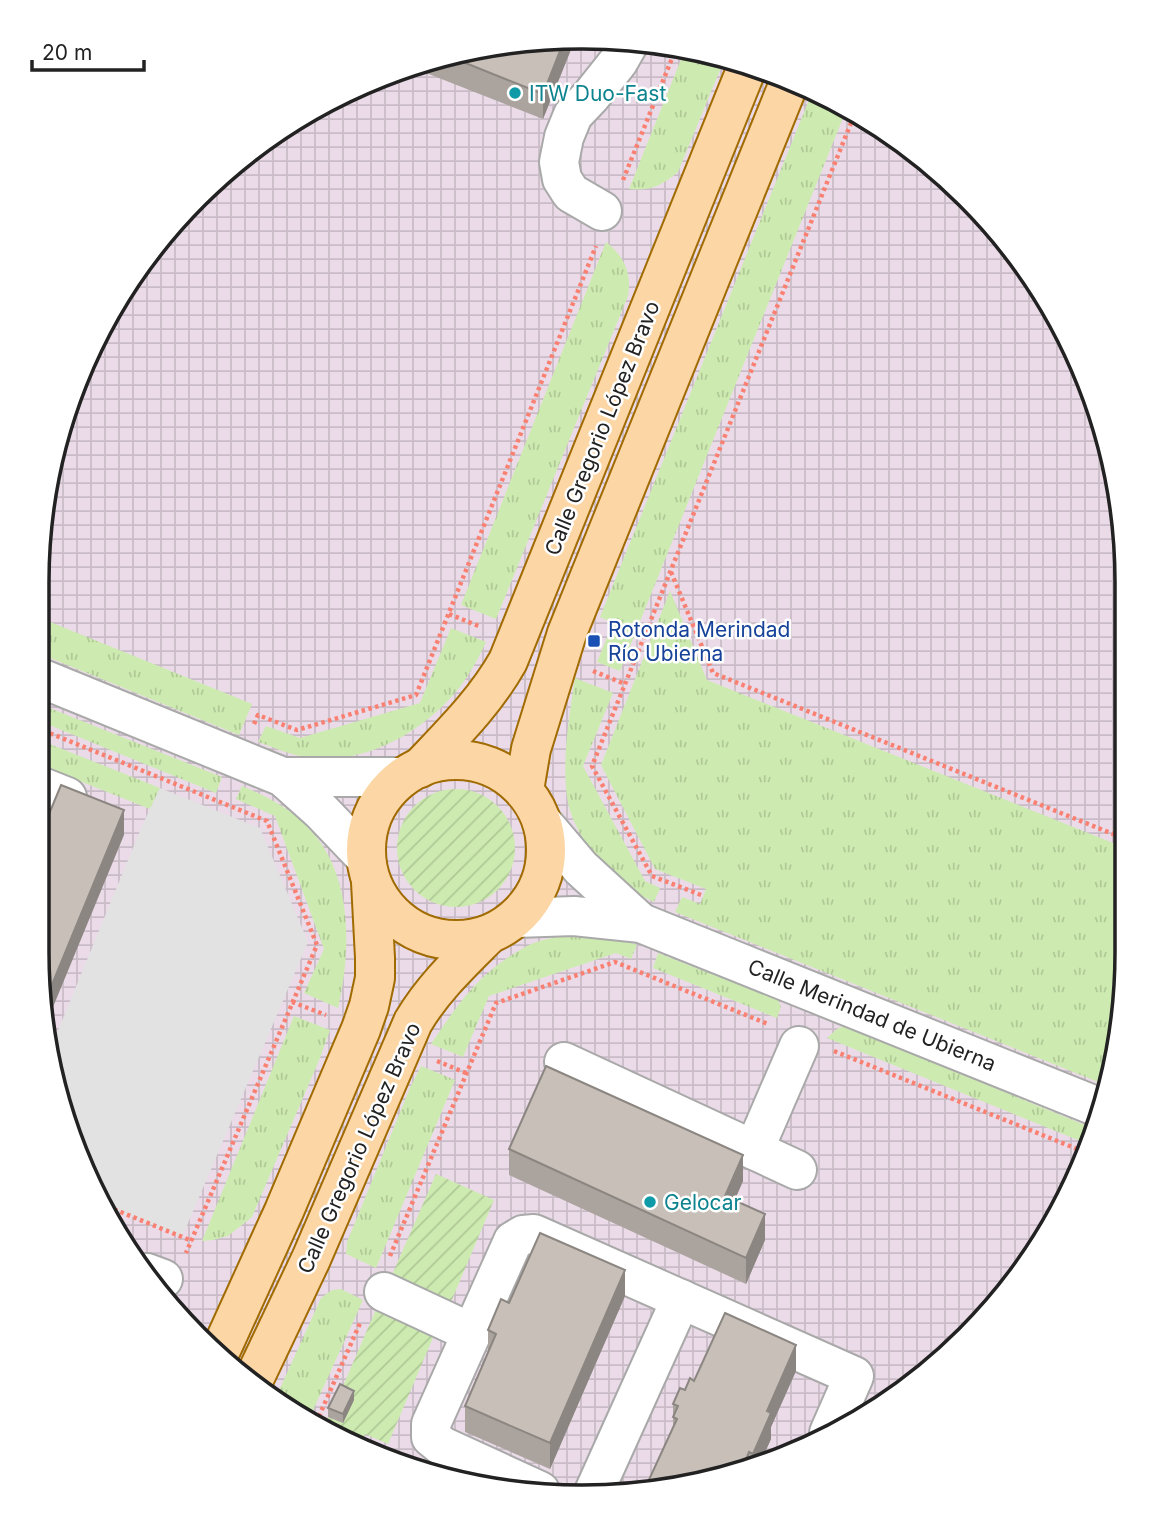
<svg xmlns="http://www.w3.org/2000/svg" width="1164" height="1534" viewBox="0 0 1164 1534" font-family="Inter,sans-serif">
  <defs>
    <pattern id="industrial-grid" width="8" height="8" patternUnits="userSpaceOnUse" patternTransform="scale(1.75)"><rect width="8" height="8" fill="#ebdbe8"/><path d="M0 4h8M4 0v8" fill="none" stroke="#c9bcc7"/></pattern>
    <pattern id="grass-tufts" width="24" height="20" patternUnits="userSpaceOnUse" patternTransform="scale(1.75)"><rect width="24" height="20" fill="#cdebb0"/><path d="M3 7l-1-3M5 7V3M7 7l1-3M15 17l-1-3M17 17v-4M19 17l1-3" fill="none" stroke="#b0c997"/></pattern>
    <pattern id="garden-furrows" width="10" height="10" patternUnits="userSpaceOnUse" patternTransform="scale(1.75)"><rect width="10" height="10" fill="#cdebb0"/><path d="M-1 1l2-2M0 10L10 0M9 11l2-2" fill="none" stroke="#b0c997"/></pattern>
  </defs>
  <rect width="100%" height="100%" fill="#f2efe9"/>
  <path fill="url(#industrial-grid)" d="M582 37 688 47 790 78 885 128 967 196 1035 279 1098 406 1123 511V1024L1098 1128 1054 1225 992 1312 885 1405 758 1468 617 1496 475 1487 340 1441 197 1338 110 1225 55 1094 37 952 38 547 55 440 93 341 149 250 279 129 373 78 475 47Z"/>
  <g fill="url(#grass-tufts)">
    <path d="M686 47 725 58 678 172C661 186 651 191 629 189Z"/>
    <path d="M813 90 847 108 620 671 597 662 613 623 600 617Z"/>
    <path d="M606 242C624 256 632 273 628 296L496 619 461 605Z"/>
    <path d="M670 591 707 680 1123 847V1024L1108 1086 675 912 682 897 700 904 706 889 655 869 601 765Z"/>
    <path d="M38 617 252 704 239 735 38 653Z"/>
    <path d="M451 628 486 642C480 655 473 668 465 680 431 728 369 765 309 758 291 755 275 748 258 742L266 726 300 738 420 703Z"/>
    <path d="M575 678 613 693 583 766 645 881 660 888 654 902C644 897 630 891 621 884 599 864 574 832 568 803 561 762 569 719 575 678Z"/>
    <path d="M37 703 222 777 216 793 37 720Z"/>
    <path d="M37 739 160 788 150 809 37 764Z"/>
    <path d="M242 786C268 797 294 810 313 833 353 879 351 953 338 1008L304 993 324 949 275 816 236 799Z"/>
    <path d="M585 935 620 939 637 945 631 959 616 953 489 996 463 1057 431 1044C455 1009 471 983 507 958 515 953 523 948 531 944 548 937 567 936 585 935Z"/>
    <path d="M658 953 778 1000 781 1007 777 1018 653 968Z"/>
    <path d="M294 1016 330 1030 320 1058 252 1217 228 1236 213 1240 202 1241Z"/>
    <path d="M844 1026 1097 1130 1090 1145 827 1038 837 1029Z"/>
    <path d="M421 1066 455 1080 376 1268 346 1254 347 1242 410 1088Z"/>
    <path d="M341 1289 363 1300 309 1419 277 1395 321 1298 332 1290Z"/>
  </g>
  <g fill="url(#garden-furrows)">
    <circle cx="456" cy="848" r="59"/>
    <path d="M436 1174 494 1200 451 1302 392 1275Z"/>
    <path d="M377 1307 435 1333 388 1444 365 1434 359 1447 340 1441 323 1428 328 1417 343 1423 340 1393Z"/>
  </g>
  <path fill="#e2e2e2" d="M160 788 260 828 308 942 182 1237 101 1204 55 1094 50 1050 142 826Z"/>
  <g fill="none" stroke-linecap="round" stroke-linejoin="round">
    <g stroke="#a9a9a9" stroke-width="42">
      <g id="minor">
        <path d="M602 211 571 193 562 179 559 162 564 137 573 115 591 96 618 62 630 41"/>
        <path d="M38 677 283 777 321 811 365 857"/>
        <path d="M283 777H403"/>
        <path d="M37 785 67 797"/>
        <path d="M542 822 581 868 641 923"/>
        <path d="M516 918 574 916 641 923 1103 1109"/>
        <path d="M564 1062 754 1150 799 1046"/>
        <path d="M754 1150 797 1170"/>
        <path d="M147 1273 163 1279"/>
        <path d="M384 1292 472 1333"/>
        <path d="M540 1491 442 1446 431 1437V1424L513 1241 523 1235 534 1234 854 1376 829 1433"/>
        <path d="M593 1494 681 1299"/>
      </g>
    </g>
    <g stroke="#a06b00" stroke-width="42">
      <g id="major">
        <circle cx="456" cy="850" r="90"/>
        <path d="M420 768C452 734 485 702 508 661L748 65"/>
        <path d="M524 790 531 749 567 633 791 78"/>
        <path d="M219 1354 284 1211 361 1029 369 1006 375 978V958L371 882"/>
        <path d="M254 1379 311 1259 413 1022C433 988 461 962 488 935"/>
      </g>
    </g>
    <g stroke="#fa8072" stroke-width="4.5" stroke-dasharray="3.5 3.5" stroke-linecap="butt">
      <path d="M623 180 677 46"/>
      <path d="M671 572 713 673 1123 838"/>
      <path d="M449 614 481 627"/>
      <path d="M593 671 625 684"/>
      <path d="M254 724 258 715 297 730 416 695 596 246"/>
      <path d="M37 728 267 821 317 945 186 1253"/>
      <path d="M701 895 652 876 592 766 855 113"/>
      <path d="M292 1002 326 1015"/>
      <path d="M834 1051 1087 1153"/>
      <path d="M437 1061 466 1073"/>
      <path d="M101 1204 192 1241"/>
      <path d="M390 1256 496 1003 615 962 768 1024"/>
      <path d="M316 1423 361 1321"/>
    </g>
    <use href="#minor" stroke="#fff" stroke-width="38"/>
    <use href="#major" stroke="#fcd6a4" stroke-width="38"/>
  </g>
  <g fill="#aba49e">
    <path d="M576 37 543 119 411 67 475 47Z"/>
    <path d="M509 1149 743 1181 734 1201 765 1240 746 1284 509 1175Z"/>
    <path d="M625 1296 550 1469 465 1432V1406L488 1353V1330L509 1303Z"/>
    <path d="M796 1371 771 1427V1439L758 1468 647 1490V1484L673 1427V1404L694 1381Z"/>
    <path d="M354 1400 343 1423 328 1417V1408Z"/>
  </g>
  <g fill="#8b8681">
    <path d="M576 37 543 119V94L565 38Z"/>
    <path d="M124 810V835L46 1024 44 1004Z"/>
    <path d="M743 1155V1181L725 1222V1196Z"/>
    <path d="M765 1214V1240L746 1284V1258Z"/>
    <path d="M625 1270V1296L550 1469V1443Z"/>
    <path d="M796 1345V1371L771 1427V1439L758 1468 753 1469V1454L767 1411Z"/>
    <path d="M354 1391V1400L343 1423V1414Z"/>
    <path d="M749 1452V1470L741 1472Z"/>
  </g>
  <g fill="#c7bfb8" stroke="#8b8681" stroke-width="2">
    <path d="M565 38 543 94 448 56 475 47Z"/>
    <path d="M61 785 124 810 44 1004 37 952V843Z"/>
    <path d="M546 1066 743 1155 725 1196 765 1214 746 1258 509 1149Z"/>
    <path d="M540 1233 625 1270 550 1443 465 1406 496 1334 488 1330 501 1299 509 1303Z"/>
    <path d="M725 1313 796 1345 767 1411 771 1413 753 1454 749 1452 741 1472 656 1488 647 1484 677 1419 673 1417 678 1406 673 1404 680 1388 685 1390 690 1378 694 1381Z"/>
    <path d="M340 1384 354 1391 343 1414 328 1408Z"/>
  </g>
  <g fill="#0f9aa8" stroke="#fff" stroke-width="2.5">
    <circle cx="515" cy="93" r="7"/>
    <circle cx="650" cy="1202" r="7"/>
  </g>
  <rect fill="#1a4fb4" stroke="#fff" stroke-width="2.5" x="587" y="634" width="14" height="14" rx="3.5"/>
  <g text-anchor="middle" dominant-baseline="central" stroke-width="5" stroke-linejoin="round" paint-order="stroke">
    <g font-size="21" fill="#0d838f" stroke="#fff" text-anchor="start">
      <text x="529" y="93">ITW Duo-Fast</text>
      <text x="664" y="1202">Gelocar</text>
    </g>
    <g font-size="21" fill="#222" stroke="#fff">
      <text transform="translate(602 428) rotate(-68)">Calle Gregorio López Bravo</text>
      <text transform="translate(872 1015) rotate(22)">Calle Merindad de Ubierna</text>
      <text transform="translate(359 1148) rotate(-66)">Calle Gregorio López Bravo</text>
    </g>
    <g font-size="21" fill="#164399" stroke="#fff" text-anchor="start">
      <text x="608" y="629">Rotonda Merindad<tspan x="608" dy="24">Río Ubierna</tspan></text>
    </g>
  </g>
  <path d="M0 0H1164V1534H0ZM582 49H582A533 533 0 0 1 1115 582V952A533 533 0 0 1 582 1485H582A533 533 0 0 1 49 952V582A533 533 0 0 1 582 49Z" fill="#fff" fill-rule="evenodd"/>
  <path fill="none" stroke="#222" stroke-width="3.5" d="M582 49H582A533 533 0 0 1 1115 582V952A533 533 0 0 1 582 1485H582A533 533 0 0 1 49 952V582A533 533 0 0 1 582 49Z"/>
  <path d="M32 60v10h112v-10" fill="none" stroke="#222222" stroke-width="3.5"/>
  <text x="42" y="60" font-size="21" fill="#222222" stroke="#ffffff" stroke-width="5" paint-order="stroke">20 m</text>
</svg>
